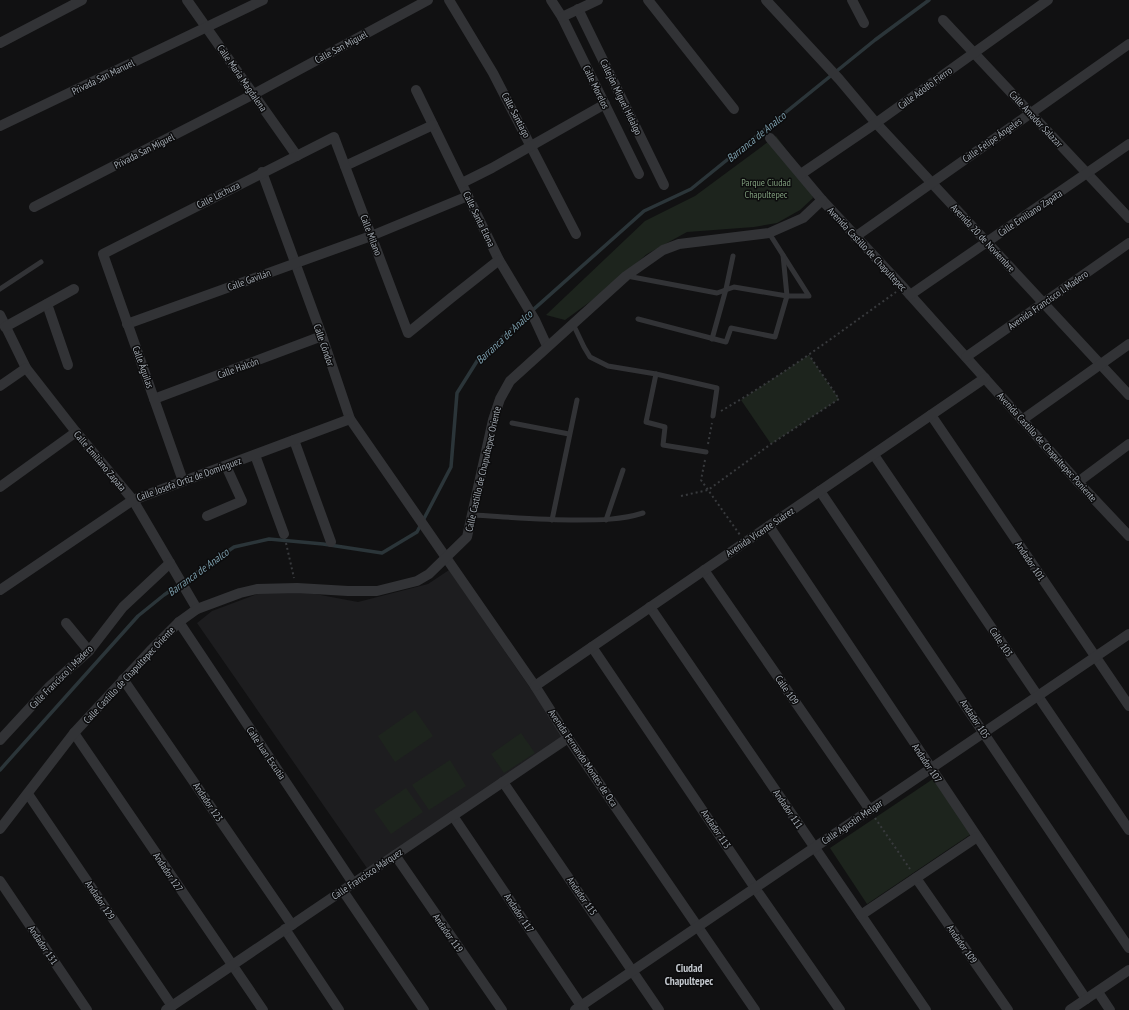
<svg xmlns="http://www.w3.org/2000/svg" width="1129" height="1010" viewBox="0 0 1129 1010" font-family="'PT Sans Narrow',sans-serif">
  <rect width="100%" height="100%" fill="#111112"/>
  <path fill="#1d1d1f" d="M449 570 566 740 369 871 197 623 212 611 260 593 299 591 358 602 428 584Z"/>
  <g fill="#1d241d">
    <path d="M776 136C791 156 807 174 813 198L800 210 777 223 754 227 687 232 647 254 602 293 565 320 546 315 645 221 695 196Z"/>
    <path d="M809 355 839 399 771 444 741 400Z"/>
    <path d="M415 710 433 736 395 762 378 736Z"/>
    <path d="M521 733 535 753 504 773 491 754Z"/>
    <path d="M450 760 466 786 429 810 412 785Z"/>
    <path d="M936 777 974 832 867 904 830 848Z"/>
    <path d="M406 788 423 812 391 834 374 810Z"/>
  </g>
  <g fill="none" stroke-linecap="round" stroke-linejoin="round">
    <path stroke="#2b3539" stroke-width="3.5" d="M0 770 138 616 164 595 234 547 269 539 323 544 382 553 417 532 451 467 457 393 479 358 644 211 691 189 875 40 929 0"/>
    <g stroke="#383a3d" stroke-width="2" stroke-dasharray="2 3" stroke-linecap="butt">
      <path d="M721 411C782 376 839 333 896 292"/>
      <path d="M708 444 712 423"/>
      <path d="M705 460 701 480 740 535"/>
      <path d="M681 496 708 490 771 444 839 399 809 355"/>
      <path d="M286 543 294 578"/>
      <path d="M875 818 910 869"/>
    </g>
    <g stroke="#323336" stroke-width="5">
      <path d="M627 276 717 293 734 287 787 296H809L769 233"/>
      <path d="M0 289 41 262"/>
      <path d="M638 319 726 342 731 328 775 337 787 296 783 255"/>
      <path d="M573 324 584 347 590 357 608 366 656 374 717 388 713 416"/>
      <path d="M712 339 726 289 733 256"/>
      <path d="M656 374 646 422 665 427 663 445 706 452"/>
      <path d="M512 423 569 434"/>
      <path d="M473 515C507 517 542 520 577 520 600 520 621 520 643 513"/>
      <path d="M552 520 577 400"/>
      <path d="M606 520 623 470"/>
    </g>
    <g stroke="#323336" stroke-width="10">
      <path d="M187 0 297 156"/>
      <path d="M449 0 493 73 576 234"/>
      <path d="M551 0 562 17 639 174"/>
      <path d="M648 0 734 109"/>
      <path d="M766 0 839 79 876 123 1129 395"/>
      <path d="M852 0 864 23"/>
      <path d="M578 9 664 185"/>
      <path d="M562 17 598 0"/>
      <path d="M943 20 1129 218"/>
      <path d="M0 43 82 0"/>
      <path d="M416 90 499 260 535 320 547 346"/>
      <path d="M0 126 263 0"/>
      <path d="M770 138 822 200 903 287 1078 482 1129 536"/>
      <path d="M345 166 433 125"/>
      <path d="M262 172 322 336 350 419 535 686 568 738 755 1010"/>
      <path d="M801 174 876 123 1048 0"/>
      <path d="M462 183 492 168 605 104"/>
      <path d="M34 207 254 94 428 0"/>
      <path d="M855 237 1129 44"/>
      <path d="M910 295 1129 144"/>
      <path d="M47 304 68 365"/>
      <path d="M0 315 26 368 76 432 133 500 197 609"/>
      <path d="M127 324 371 236 468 196"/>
      <path d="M5 327 74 289"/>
      <path d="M966 357 1129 243"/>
      <path d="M0 386 26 368"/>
      <path d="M154 399 322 336"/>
      <path d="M931 415 1129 706"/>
      <path d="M1022 420 1129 344"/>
      <path d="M294 440 331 542"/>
      <path d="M255 455 284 534"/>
      <path d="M874 455 1129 830"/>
      <path d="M183 481 103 254 334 137 408 333 451 298 499 260"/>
      <path d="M1078 482 1129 444"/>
      <path d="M0 487 76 432"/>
      <path d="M820 491 1129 948"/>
      <path d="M207 516 242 501 226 466"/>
      <path d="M769 526 1086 999"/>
      <path d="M704 570 870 810"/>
      <path d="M0 590 133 500 350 419"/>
      <path d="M650 607 926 1010"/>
      <path d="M179 622 353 883"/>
      <path d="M66 623 89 651"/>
      <path d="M592 647 755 888 840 1010"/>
      <path d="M123 679 292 925"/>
      <path d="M535 686 985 378"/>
      <path d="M74 733 263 1010"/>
      <path d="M0 740 50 686 89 651 123 607 170 563"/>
      <path d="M503 782 659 1010"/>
      <path d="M28 794 172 1006"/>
      <path d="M453 816 584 1010"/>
      <path d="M0 829 74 733 152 649 179 622 197 609 240 593 257 589 297 588 348 591H377L417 581 429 574 467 537 493 420 500 399 510 381 626 276 663 250 679 244 769 233 803 218 822 200"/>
      <path d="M395 855 502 1010"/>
      <path d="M916 878 1008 1010"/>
      <path d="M0 881 87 1010"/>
      <path d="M343 891 424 1010"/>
      <path d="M861 915 977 837"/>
      <path d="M285 929 339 1010"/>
      <path d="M1098 992 1110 1010"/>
      <path d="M166 1010 568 738"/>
      <path d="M575 1010 1129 634"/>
      <path d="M1070 1010 1129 970"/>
    </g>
  </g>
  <g text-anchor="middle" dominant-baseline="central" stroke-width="3" stroke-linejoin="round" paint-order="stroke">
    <g font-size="10" fill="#a3aab2" stroke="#0c0c0d">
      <text transform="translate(341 47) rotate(-28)">Calle San Miguel</text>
      <text transform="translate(103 77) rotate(-26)">Privada San Manuel</text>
      <text transform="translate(242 78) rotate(55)">Calle María Magdalena</text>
      <text transform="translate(596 87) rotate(64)">Calle Morelos</text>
      <text transform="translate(925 88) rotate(-36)">Calle Adolfo Fierro</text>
      <text transform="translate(621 97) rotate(64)">Callejón Miguel Hidalgo</text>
      <text transform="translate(516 115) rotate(62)">Calle Santiago</text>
      <text transform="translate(1036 119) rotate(47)">Calle Amador Salazar</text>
      <text transform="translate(992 140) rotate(-35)">Calle Felipe Ángeles</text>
      <text transform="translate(144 151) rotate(-27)">Privada San Miguel</text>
      <text transform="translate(218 195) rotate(-27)">Calle Lechuza</text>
      <text transform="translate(1030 213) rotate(-34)">Calle Emiliano Zapata</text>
      <text transform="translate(479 219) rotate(64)">Calle Santa Elena</text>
      <text transform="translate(371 235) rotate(69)">Calle Milano</text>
      <text transform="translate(983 238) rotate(47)">Avenida 20 de Noviembre</text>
      <text transform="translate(867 249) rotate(47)">Avenida Castillo de Chapultepec</text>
      <text transform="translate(249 280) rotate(-20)">Calle Gavilán</text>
      <text transform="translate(1048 300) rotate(-35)">Avenida Francisco I. Madero</text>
      <text transform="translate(324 345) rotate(71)">Calle Cóndor</text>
      <text transform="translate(143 367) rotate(70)">Calle Águilas</text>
      <text transform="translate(238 368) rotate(-20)">Calle Halcón</text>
      <text transform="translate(1047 447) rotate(48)">Avenida Castillo de Chapultepec Poniente</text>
      <text transform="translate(100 461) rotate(50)">Calle Emiliano Zapata</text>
      <text transform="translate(483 469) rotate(-77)">Calle Castillo de Chapultepec Oriente</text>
      <text transform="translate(189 479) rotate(-20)">Calle Josefa Ortiz de Domínguez</text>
      <text transform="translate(760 532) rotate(-34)">Avenida Vicente Suárez</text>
      <text transform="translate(1030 561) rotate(56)">Andador 101</text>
      <text transform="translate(1001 642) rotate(56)">Calle 103</text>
      <text transform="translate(129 675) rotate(-47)">Calle Castillo de Chapultepec Oriente</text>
      <text transform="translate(61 677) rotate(-45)">Calle Francisco I. Madero</text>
      <text transform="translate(787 690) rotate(55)">Calle 109</text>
      <text transform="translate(975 719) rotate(56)">Andador 105</text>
      <text transform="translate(266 753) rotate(56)">Calle Juan Escutia</text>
      <text transform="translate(583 758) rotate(56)">Avenida Fernando Montes de Oca</text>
      <text transform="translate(927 763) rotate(56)">Andador 107</text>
      <text transform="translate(208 802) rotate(56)">Andador 123</text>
      <text transform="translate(788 809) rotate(56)">Andador 111</text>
      <text transform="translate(852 822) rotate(-34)">Calle Agustín Melgar</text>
      <text transform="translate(716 829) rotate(56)">Andador 113</text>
      <text transform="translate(168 872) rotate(56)">Andador 127</text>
      <text transform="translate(367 874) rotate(-34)">Calle Francisco Márquez</text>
      <text transform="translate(582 896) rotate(55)">Andador 115</text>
      <text transform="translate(100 900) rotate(56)">Andador 129</text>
      <text transform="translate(519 913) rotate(56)">Andador 117</text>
      <text transform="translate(448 933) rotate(55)">Andador 119</text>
      <text transform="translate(962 944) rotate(55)">Andador 109</text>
      <text transform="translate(43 945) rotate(56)">Andador 131</text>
    </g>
    <g font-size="10" fill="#7e9c7b" stroke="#0c0c0d">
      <text x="766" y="182">Parque Ciudad<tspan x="766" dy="12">Chapultepec</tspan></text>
    </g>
    <g font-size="11" font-style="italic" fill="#7b9dab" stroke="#0c0c0d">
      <text transform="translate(756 137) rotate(-39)">Barranca de Analco</text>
      <text transform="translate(504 337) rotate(-43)">Barranca de Analco</text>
      <text transform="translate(198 572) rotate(-36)">Barranca de Analco</text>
    </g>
    <g font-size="11" font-weight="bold" fill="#c3c8ce" stroke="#0c0c0d">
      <text x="689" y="968">Ciudad<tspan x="689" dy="13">Chapultepec</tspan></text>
    </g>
  </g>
</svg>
